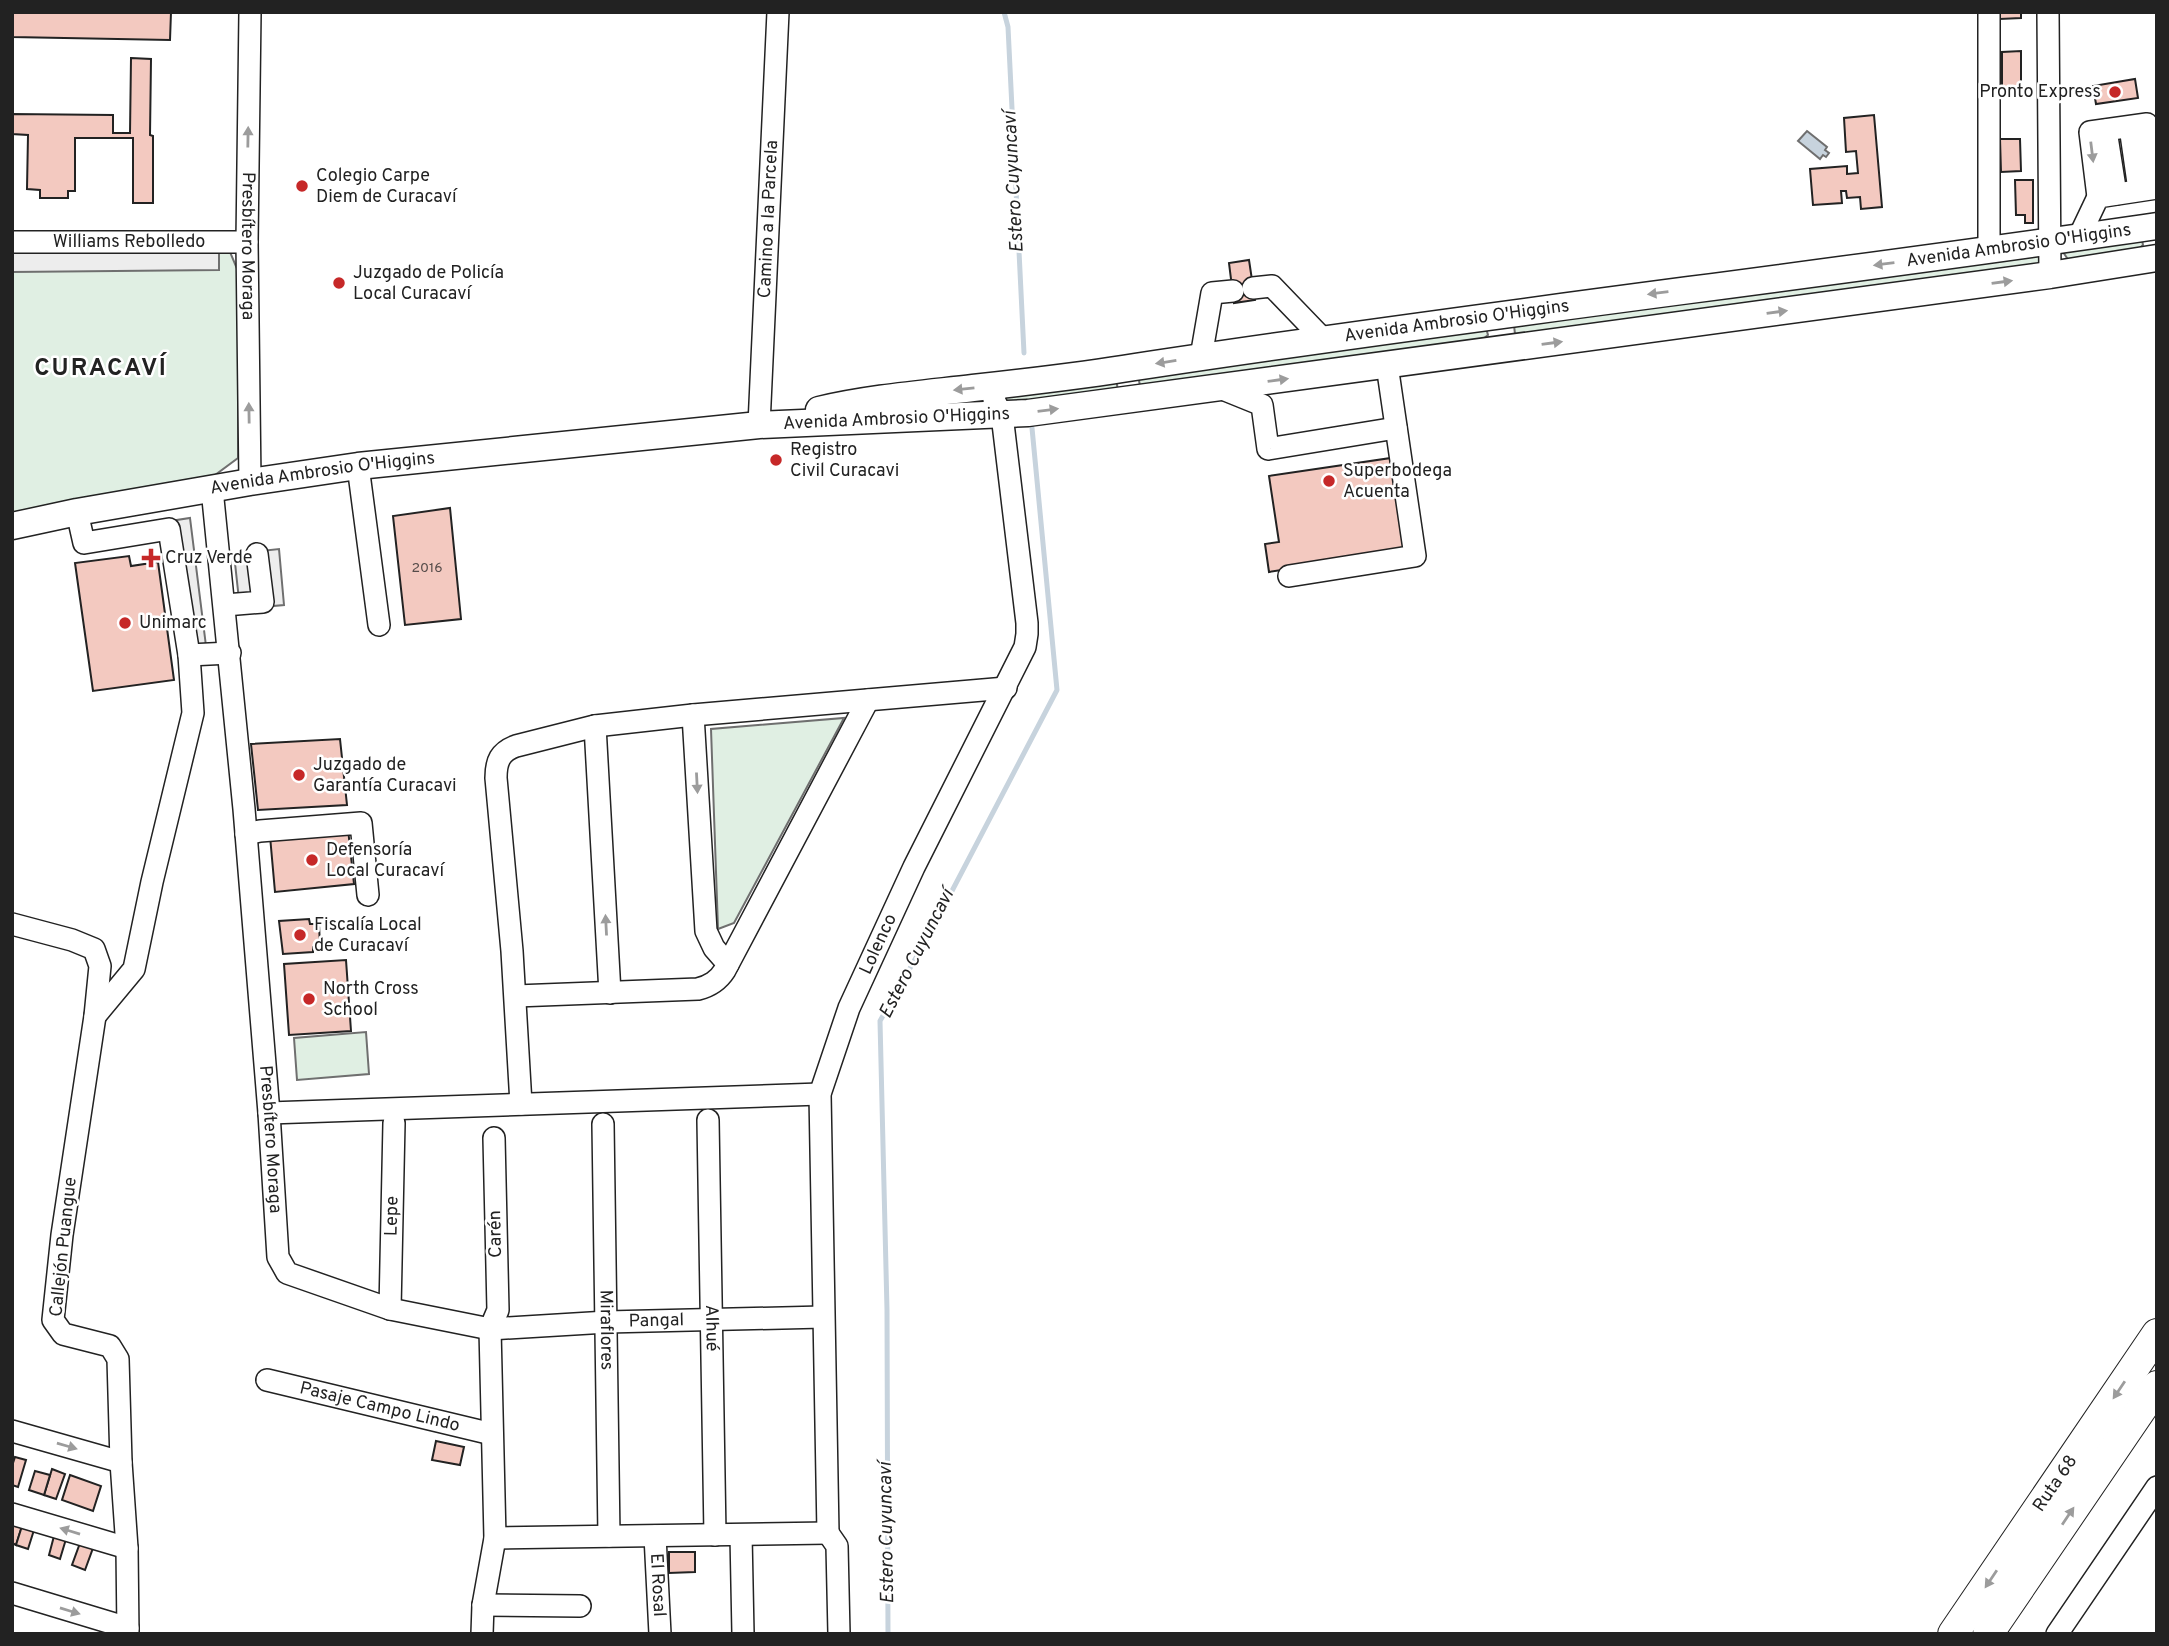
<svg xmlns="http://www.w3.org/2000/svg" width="2169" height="1646" viewBox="0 0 2169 1646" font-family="Overpass,sans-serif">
  <rect width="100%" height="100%" fill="#fff"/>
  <g fill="#e0efe3" stroke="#6f6f6f" stroke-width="2">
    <path d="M2142 240 2143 245 2138 250 2069 261 2063 252Z"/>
    <path d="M12 252H230L238 271V458L215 475 12 513Z"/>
    <path d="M2042 255 2043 264 1516 343 1514 325Z"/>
    <path d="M1486 328 1488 335 1483 339 1140 386 1138 375Z"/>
    <path d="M1116 377 1118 392 1014 405 953 403Z"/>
    <path d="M844 718 734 923 718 929 711 729Z"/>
    <path d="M366 1032 369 1074 297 1080 294 1038Z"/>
  </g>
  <g fill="#ededed" stroke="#6f6f6f" stroke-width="2">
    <path d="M12 252H219V270L12 272Z"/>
    <path d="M190 518 206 646 190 647 170 539 86 534Z"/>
    <path d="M279 549 284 605 240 609 234 554Z"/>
  </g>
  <path fill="#c7d3dd" stroke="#6f6f6f" stroke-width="2" d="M1807 131 1827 147 1825 150 1829 153 1826 157 1823 155 1820 159 1798 141Z"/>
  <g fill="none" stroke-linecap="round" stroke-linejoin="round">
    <g stroke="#c7d3dd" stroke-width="5">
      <path d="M1004 12 1008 27 1024 353"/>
      <path d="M888 1634 887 1310 880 1021 930 933 1057 690 1032 428"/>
    </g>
  </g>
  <g fill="#f3c9c0" stroke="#222" stroke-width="2">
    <path d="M12 12H171L170 40 12 37Z"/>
    <path d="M2000 12H2021V18L2000 19Z"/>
    <path d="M2021 51V94H2002V52Z"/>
    <path d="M131 58 151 59 150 135 153 136V203H133V138H75V191H68V198H40V190L27 189 28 135 12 134V114L113 115V133H130Z"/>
    <path d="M2135 79 2138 98 2096 104 2093 86Z"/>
    <path d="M1874 115 1882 207 1861 209 1860 197 1847 198 1846 191H1841L1842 203 1813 205 1810 169 1847 166V174L1858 173 1856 151 1846 152 1844 118Z"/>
    <path d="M2000 139H2020L2021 171 2001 172Z"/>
    <path d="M2015 180H2033V223H2025V215H2016Z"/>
    <path d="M1249 260 1255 300 1234 303 1229 263Z"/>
    <path d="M1391 458 1405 551 1269 572 1265 544 1279 542 1269 476Z"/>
    <path d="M450 508 461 619 405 625 393 516Z"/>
    <path d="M129 556 131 566 158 562 174 680 93 691 75 563Z"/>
    <path d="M340 739 347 805 258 810 251 744Z"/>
    <path d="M348 829 354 884 275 892 270 836Z"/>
    <path d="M309 919 310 924H319L320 946 313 947V952L283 954 279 921Z"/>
    <path d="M346 960 351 1031 289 1035 284 964Z"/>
    <path d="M436 1441 464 1447 460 1465 432 1460Z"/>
    <path d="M15 1457 26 1460 18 1487 12 1485V1466Z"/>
    <path d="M52 1469 65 1474 56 1499 44 1495Z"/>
    <path d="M35 1471 50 1475 44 1495 29 1490Z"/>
    <path d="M70 1475 101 1486 93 1511 62 1500Z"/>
    <path d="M12 1523 22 1526 16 1545 12 1543Z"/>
    <path d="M22 1526 34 1530 28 1549 16 1545Z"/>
    <path d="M54 1536 66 1539 60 1559 49 1555Z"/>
    <path d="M80 1543 93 1548 85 1570 72 1565Z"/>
    <path d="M669 1552H695V1572L669 1573Z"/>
  </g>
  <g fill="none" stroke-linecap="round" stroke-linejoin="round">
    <g stroke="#222" stroke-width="24">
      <g id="minor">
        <path id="s1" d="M250 12 247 242 250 482"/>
        <path d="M1989 12V250"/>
        <path d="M2048 12 2050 275"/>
        <path d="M2130 127 2139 190"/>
        <path d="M2106 130 2116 194"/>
        <path d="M2098 197 2090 132 2147 124 2156 187"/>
        <path d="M2079 237 2098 197 2157 188"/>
        <path id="s2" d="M12 242H247"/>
        <path d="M1253 288 1272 286 1323 339"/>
        <path d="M1201 357 1212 293 1233 291"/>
        <path d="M1220 388 1262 405 1268 449 1396 428"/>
        <path id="s3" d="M759 425 778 12"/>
        <path d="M358 466 379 625"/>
        <path id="s4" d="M212 489 244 809 269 1113 278 1257 287 1273 390 1309 490 1329 607 1322 823 1317"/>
        <path d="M77 512 84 543 169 529 189 655 230 653"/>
        <path d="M1289 576 1415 556 1387 365"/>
        <path d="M225 605 263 602 257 554"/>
        <path d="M693 715 706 931 714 948 728 964"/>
        <path d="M595 726 610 993"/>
        <path d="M246 834 260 831 361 823 368 895"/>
        <path d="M12 924 72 940 94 949 100 966 95 1016 62 1235 53 1320 63 1334 110 1346 118 1359 121 1462 127 1548 128 1634"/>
        <path d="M516 996 698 989C710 986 718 981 725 970L868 700"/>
        <path d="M95 1016 134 969 152 882 193 713 189 655"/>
        <path d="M521 1104 512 951 496 778C496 761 500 752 516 746L595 726 693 715 1006 688"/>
        <path d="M269 1113 820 1094"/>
        <path id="s5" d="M708 1120 715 1535"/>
        <path id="s6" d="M603 1124 609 1536"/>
        <path id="s7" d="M390 1309 394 1123"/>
        <path id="s8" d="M267 1380 492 1434"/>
        <path d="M12 1431 121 1462"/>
        <path d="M12 1514 127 1548"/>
        <path id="s9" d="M828 1533 820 1094 849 1008 914 867 1025 647 1027 634V623L1002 415 994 400 995 394 1001 385"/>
        <path d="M828 1533 837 1546 839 1634"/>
        <path d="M741 1535 743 1634"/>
        <path id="s10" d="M655 1536 660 1634"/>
        <path d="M495 1538 828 1533"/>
        <path d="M12 1593 128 1628"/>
        <path d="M483 1605 580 1606"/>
        <path d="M482 1634 483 1605 495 1538 490 1329 498 1310 494 1138"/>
        <path d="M2057 1634 2157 1487"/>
      </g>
    </g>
    <g stroke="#222" stroke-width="29">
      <g id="major">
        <path id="s11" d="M819 410C870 398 921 394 973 388 1027 382 1081 376 1135 367 1475 315 1817 276 2157 226"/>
        <path id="s12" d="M12 526 77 512 250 482 358 466 759 425 1028 413 2050 275 2157 258"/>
      </g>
    </g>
    <g stroke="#222" stroke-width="32">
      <g id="highway">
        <path id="s13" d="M1953 1634 2157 1334"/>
        <path d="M1988 1634 2157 1386"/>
      </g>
    </g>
    <use href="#minor" stroke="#fff" stroke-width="21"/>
    <use href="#major" stroke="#fff" stroke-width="26"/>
    <use href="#highway" stroke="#fff" stroke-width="30"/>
  </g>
  <defs><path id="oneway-solid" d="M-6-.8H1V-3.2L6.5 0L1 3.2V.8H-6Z" transform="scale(1.75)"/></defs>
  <g fill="#9c9c9c">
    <use href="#oneway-solid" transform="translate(248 137) rotate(-89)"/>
    <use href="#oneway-solid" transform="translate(2092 152) rotate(83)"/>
    <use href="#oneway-solid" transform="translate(1884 264) rotate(173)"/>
    <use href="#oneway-solid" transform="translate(2002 282) rotate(-8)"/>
    <use href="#oneway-solid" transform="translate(1658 293) rotate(173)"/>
    <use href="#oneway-solid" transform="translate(1777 312) rotate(-8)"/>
    <use href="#oneway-solid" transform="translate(1552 343) rotate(-8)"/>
    <use href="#oneway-solid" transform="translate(1166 362) rotate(171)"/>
    <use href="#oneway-solid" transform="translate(1278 380) rotate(-8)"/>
    <use href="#oneway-solid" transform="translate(964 389) rotate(174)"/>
    <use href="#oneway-solid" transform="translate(1048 410) rotate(-7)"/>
    <use href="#oneway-solid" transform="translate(249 413) rotate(-91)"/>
    <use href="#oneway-solid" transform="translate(697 783) rotate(87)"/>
    <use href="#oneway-solid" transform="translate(606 925) rotate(-93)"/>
    <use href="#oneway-solid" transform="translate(2119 1390) rotate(124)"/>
    <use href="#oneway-solid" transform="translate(67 1446) rotate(16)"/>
    <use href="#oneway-solid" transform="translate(2068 1516) rotate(-56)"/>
    <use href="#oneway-solid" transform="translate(70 1531) rotate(-163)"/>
    <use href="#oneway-solid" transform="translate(1991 1579) rotate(124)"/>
    <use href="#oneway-solid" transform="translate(70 1611) rotate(17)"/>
  </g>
  <g fill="#c62828" stroke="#fff" stroke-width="2.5">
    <circle cx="2115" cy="92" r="7"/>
    <circle cx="302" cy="186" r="7"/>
    <circle cx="339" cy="283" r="7"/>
    <circle cx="776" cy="460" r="7"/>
    <circle cx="1329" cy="481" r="7"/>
    <path d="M147.5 547.5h7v7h7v7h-7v7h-7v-7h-7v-7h7z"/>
    <circle cx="125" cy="623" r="7"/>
    <circle cx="299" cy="775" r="7"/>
    <circle cx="312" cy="860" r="7"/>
    <circle cx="300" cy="935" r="7"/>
    <circle cx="309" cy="999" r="7"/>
  </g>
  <g text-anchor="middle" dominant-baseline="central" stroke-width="5" stroke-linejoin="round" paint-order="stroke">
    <g font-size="14" fill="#564c4a">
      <text x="427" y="568">2016</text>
    </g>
    <g font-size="18" fill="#222" stroke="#fff" text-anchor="start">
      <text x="2101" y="92" text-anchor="end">Pronto Express</text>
      <text x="316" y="176">Colegio Carpe<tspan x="316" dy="21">Diem de Curacaví</tspan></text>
      <text x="353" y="273">Juzgado de Policía<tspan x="353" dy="21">Local Curacaví</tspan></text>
      <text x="790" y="450">Registro<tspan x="790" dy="21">Civil Curacavi</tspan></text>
      <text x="1343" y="471">Superbodega<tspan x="1343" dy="21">Acuenta</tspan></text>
      <text x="165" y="558">Cruz Verde</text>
      <text x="139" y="623">Unimarc</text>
      <text x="313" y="765">Juzgado de<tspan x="313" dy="21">Garantía Curacavi</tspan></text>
      <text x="326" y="850">Defensoría<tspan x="326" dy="21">Local Curacaví</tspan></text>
      <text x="314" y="925">Fiscalía Local<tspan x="314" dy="21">de Curacaví</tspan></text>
      <text x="323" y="989">North Cross<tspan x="323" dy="21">School</tspan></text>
    </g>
    <g font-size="18" fill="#222" stroke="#fff">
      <text stroke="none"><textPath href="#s3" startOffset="206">Camino a la Parcela</textPath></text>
      <text stroke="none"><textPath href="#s2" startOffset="117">Williams Rebolledo</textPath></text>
      <text stroke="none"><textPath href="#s11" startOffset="1211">Avenida Ambrosio O'Higgins</textPath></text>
      <text stroke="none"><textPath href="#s1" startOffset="234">Presbítero Moraga</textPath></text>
      <text stroke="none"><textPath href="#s11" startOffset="644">Avenida Ambrosio O'Higgins</textPath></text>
      <text stroke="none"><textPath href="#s12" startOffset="892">Avenida Ambrosio O'Higgins</textPath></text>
      <text stroke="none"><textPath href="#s12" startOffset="315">Avenida Ambrosio O'Higgins</textPath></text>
      <text stroke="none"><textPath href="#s9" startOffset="600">Lolenco</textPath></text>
      <text stroke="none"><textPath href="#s4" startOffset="653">Presbítero Moraga</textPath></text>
      <text stroke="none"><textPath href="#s7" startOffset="93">Lepe</textPath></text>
      <text transform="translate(496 1234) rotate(-91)">Carén</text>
      <text transform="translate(64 1247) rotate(-84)">Callejón Puangue</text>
      <text stroke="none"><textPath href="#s4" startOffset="1167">Pangal</textPath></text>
      <text stroke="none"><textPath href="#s5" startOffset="208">Alhué</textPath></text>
      <text stroke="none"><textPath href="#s6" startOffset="206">Miraflores</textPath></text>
      <text stroke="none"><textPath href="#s8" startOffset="116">Pasaje Campo Lindo</textPath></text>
      <text stroke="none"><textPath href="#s13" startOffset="182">Ruta 68</textPath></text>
      <text stroke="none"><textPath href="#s10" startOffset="49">El Rosal</textPath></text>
    </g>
    <g font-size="19" font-style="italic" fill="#222" stroke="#fff">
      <text transform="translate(1014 182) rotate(-93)">Estero Cuyuncaví</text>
      <text transform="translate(917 954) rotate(-63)">Estero Cuyuncaví</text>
      <text transform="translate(887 1533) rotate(-91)">Estero Cuyuncaví</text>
    </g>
    <g font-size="24" font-weight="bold" letter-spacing="2" fill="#222" stroke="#fff">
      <text x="101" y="369">CURACAVÍ</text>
    </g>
  </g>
  <rect width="2169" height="1646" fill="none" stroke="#222222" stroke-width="28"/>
</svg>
